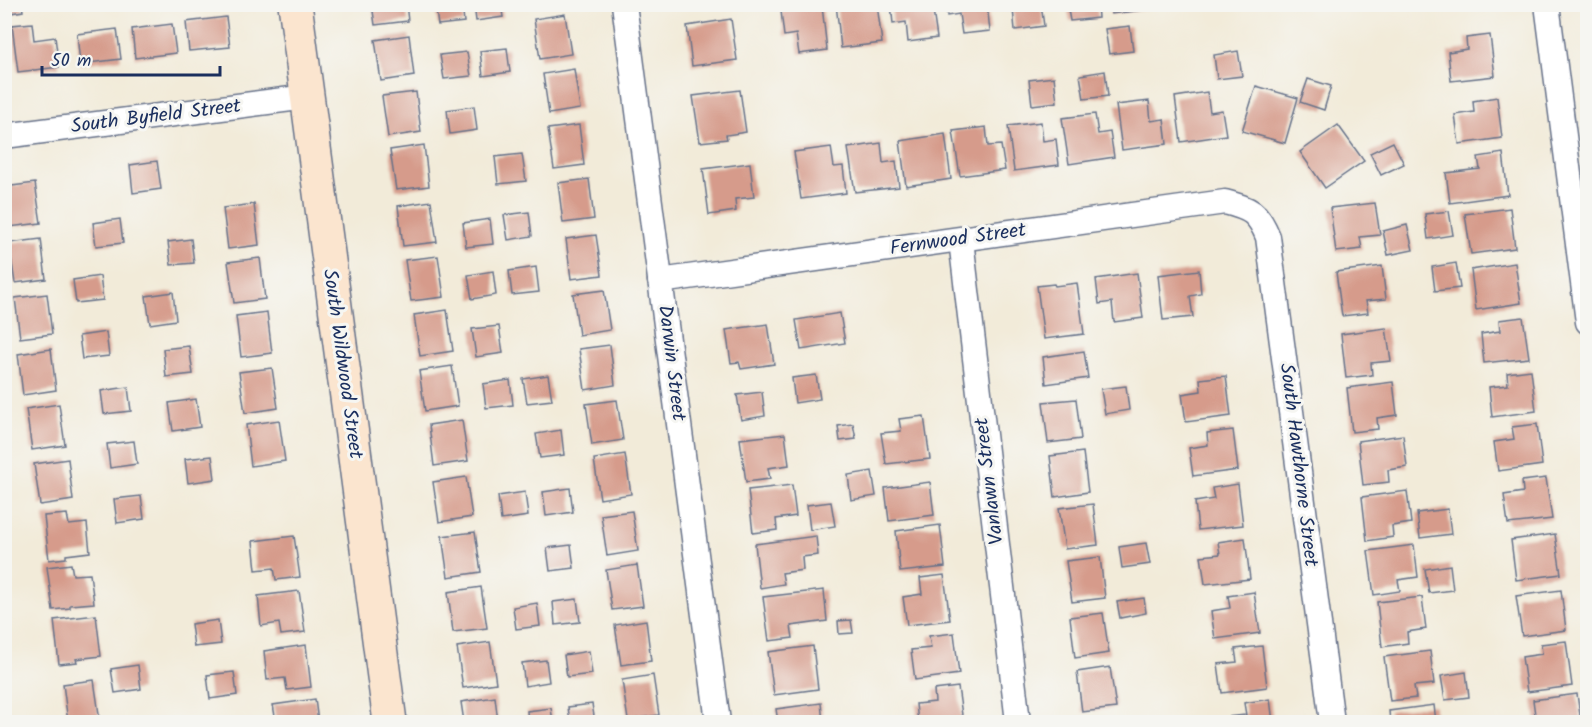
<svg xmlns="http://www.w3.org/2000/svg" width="1592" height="727" viewBox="0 0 1592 727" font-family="Kalam,sans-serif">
  <rect width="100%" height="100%" fill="#f6f6f2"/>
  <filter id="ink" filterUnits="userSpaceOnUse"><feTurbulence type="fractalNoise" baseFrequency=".0167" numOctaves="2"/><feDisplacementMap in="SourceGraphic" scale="12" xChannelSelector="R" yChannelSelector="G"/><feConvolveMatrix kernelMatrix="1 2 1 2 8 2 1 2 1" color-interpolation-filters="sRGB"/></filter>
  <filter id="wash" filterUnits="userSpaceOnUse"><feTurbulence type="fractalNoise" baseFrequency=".008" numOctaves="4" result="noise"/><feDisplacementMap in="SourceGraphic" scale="24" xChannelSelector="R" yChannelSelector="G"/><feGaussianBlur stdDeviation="1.35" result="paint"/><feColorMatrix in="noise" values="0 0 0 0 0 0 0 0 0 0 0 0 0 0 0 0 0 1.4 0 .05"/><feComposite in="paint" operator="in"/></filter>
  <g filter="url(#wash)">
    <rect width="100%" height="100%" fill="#f2ebd9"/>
    <g id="blocks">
      <g fill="#d69b8b">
        <path d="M4 4H22L23 11 4 14Z"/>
        <path d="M372 4H406L408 21 375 25Z"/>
        <path d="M435 4H462L464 22 438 25Z"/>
        <path d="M474 4H501L503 17 476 21Z"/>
        <path d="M836 4H877L882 43 841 48Z"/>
        <path d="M891 4H932L937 38 908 42 906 22 893 24Z"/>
        <path d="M945 4H987L990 31 962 34 959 14 947 16Z"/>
        <path d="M999 4H1041L1044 26 1015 30 1013 9 1000 11Z"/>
        <path d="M1067 4H1097L1098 18 1070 21Z"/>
        <path d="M1110 4H1151L1152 9 1111 14Z"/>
        <path d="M822 6 827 50 799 54 796 34 784 36 781 11Z"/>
        <path d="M565 14 571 54 540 59 534 19Z"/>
        <path d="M226 17 230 47 189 51 186 22Z"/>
        <path d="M731 19 737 60 692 66 687 26Z"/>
        <path d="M32 23 34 40 55 37 59 67 18 72 12 25Z"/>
        <path d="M172 24 176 53 135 58 132 29Z"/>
        <path d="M1130 26 1133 51 1109 54 1105 29Z"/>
        <path d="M117 29 121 59 80 64 77 34Z"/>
        <path d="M409 35 414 76 381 81 375 40Z"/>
        <path d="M1490 35 1495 76 1451 81 1448 52 1467 49 1466 38Z"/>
        <path d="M507 48 510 72 483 76 480 51Z"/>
        <path d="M1238 51 1242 76 1217 79 1214 55Z"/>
        <path d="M467 52 471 76 444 79 440 55Z"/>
        <path d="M574 69 580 109 549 114 543 74Z"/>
        <path d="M1105 71 1108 96 1084 99 1080 75Z"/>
        <path d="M1054 77 1057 102 1032 105 1029 80Z"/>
        <path d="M1308 79 1331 86 1324 110 1300 102Z"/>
        <path d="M1256 86 1298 98 1285 143 1242 131Z"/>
        <path d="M740 90 746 132 726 135 727 139 700 142 693 96Z"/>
        <path d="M416 92 421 132 388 137 382 96Z"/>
        <path d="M1207 92 1210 112 1222 110 1226 135 1181 142 1175 97Z"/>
        <path d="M1497 97 1502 138 1459 144 1455 115 1474 112 1473 101Z"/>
        <path d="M1149 101 1151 121 1164 119 1167 144 1122 150 1116 105Z"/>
        <path d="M474 106 477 130 450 134 447 110Z"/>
        <path d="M1095 114 1098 134 1110 132 1114 157 1069 164 1062 118Z"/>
        <path d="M1041 122 1043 141 1056 139 1059 165 1014 171 1008 126Z"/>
        <path d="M579 125 584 165 554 169 548 129Z"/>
        <path d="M1338 125 1364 161 1325 188 1300 152Z"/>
        <path d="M986 127 988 146 1001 145 1005 170 960 176 953 131Z"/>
        <path d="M945 134 951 179 906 186 900 141Z"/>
        <path d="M1393 142 1404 164 1381 175 1370 153Z"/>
        <path d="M881 143 883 163 896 161 899 187 855 192 848 148Z"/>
        <path d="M424 145 429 186 396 190 390 150Z"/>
        <path d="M831 147 834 167 843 166 846 193 801 199 794 152Z"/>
        <path d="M1503 153 1508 195 1450 203 1446 173 1480 169 1478 157Z"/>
        <path d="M522 154 526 181 498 184 495 157Z"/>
        <path d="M157 161 161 189 133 193 130 165Z"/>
        <path d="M750 163 754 197 735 199 736 211 709 215 703 169Z"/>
        <path d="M589 179 594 219 563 223 558 183Z"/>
        <path d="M35 183 41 223 9 227 4 187Z"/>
        <path d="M431 201 437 242 403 246 398 206Z"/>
        <path d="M1375 203 1380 235 1360 237 1362 249 1336 252 1330 208Z"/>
        <path d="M254 204 259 245 228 249 223 208Z"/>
        <path d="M1510 208 1515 248 1471 254 1465 214Z"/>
        <path d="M1449 211 1453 235 1428 239 1425 214Z"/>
        <path d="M529 212 532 236 508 240 504 215Z"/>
        <path d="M120 219 123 243 96 246 93 223Z"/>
        <path d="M490 219 493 244 466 247 463 223Z"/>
        <path d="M1407 225 1413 250 1388 255 1383 231Z"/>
        <path d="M596 235 602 275 571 279 566 239Z"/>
        <path d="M41 239 46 279 15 283 9 243Z"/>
        <path d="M191 239 194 263 171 265 168 242Z"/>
        <path d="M438 256 444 297 411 301 405 260Z"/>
        <path d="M260 258 265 299 234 303 228 262Z"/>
        <path d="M1456 263 1460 288 1435 291 1432 267Z"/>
        <path d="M1515 263 1521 303 1476 310 1471 270Z"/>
        <path d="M1382 266 1386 299 1366 301 1368 313 1342 316 1336 272Z"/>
        <path d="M536 267 539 292 512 295 509 271Z"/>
        <path d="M1199 270 1201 294 1190 296 1193 317 1163 320 1158 275Z"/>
        <path d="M493 271 496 295 472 299 468 275Z"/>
        <path d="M1137 273 1143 318 1114 322 1112 302 1099 304 1096 279Z"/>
        <path d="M100 276 103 300 76 303 73 280Z"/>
        <path d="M1077 283 1084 334 1044 339 1037 286 1054 284 1055 286Z"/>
        <path d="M604 290 610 330 579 335 573 294Z"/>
        <path d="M173 292 176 320 150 324 146 296Z"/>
        <path d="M47 294 52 334 20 338 15 298Z"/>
        <path d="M447 310 453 351 420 356 414 315Z"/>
        <path d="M267 312 272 353 241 357 236 316Z"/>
        <path d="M840 313 845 343 801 350 796 320Z"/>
        <path d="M1523 317 1529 358 1484 363 1481 334 1500 331 1499 320Z"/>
        <path d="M768 324 774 364 741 369 739 362 731 363 726 330Z"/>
        <path d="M499 326 503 353 476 357 472 329Z"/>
        <path d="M1386 328 1391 361 1371 363 1372 375 1346 378 1341 334Z"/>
        <path d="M106 332 109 356 82 359 79 336Z"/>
        <path d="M610 345 615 385 585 390 579 349Z"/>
        <path d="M189 346 193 374 166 377 163 349Z"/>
        <path d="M51 349 56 390 23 395 18 354Z"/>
        <path d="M1084 351 1088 378 1046 384 1043 357Z"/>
        <path d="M452 366 458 406 425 411 419 371Z"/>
        <path d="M272 368 278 408 245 413 239 372Z"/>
        <path d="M1531 370 1536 411 1492 417 1489 387 1508 385 1507 373Z"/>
        <path d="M548 375 552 400 527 403 523 379Z"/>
        <path d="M816 375 820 399 795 403 792 378Z"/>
        <path d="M1226 376 1231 416 1186 422 1182 394 1201 391 1200 379Z"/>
        <path d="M510 380 513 405 486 408 483 384Z"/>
        <path d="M1393 382 1397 415 1377 418 1378 429 1352 432 1347 388Z"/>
        <path d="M1126 386 1129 410 1105 414 1101 389Z"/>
        <path d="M128 387 131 411 104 414 101 391Z"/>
        <path d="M762 392 765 416 741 420 737 395Z"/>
        <path d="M196 399 200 427 173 431 169 403Z"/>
        <path d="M1076 399 1081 439 1048 443 1043 402Z"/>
        <path d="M617 400 623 440 592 445 586 404Z"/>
        <path d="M59 404 65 445 32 450 26 409Z"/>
        <path d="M924 416 930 459 886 464 881 433 901 431 899 419Z"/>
        <path d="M279 420 285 461 251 466 246 425Z"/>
        <path d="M462 420 468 461 434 466 429 425Z"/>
        <path d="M853 424 856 439 840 441 838 426Z"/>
        <path d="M1537 424 1542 465 1498 471 1494 442 1514 439 1512 427Z"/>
        <path d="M561 430 564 455 540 458 536 434Z"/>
        <path d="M1233 430 1238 470 1193 476 1189 448 1208 445 1207 433Z"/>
        <path d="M785 434 789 465 768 468 770 479 746 482 740 439Z"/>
        <path d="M1403 435 1407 467 1388 470 1389 482 1363 485 1358 441Z"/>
        <path d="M134 441 137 464 110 468 107 444Z"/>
        <path d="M1083 452 1088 492 1055 497 1050 456Z"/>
        <path d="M625 454 631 494 600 499 594 459Z"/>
        <path d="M212 456 215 479 188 483 185 459Z"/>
        <path d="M68 459 73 500 40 505 34 464Z"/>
        <path d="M872 471 876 496 851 500 848 475Z"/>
        <path d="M466 477 472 517 439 522 433 482Z"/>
        <path d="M1546 478 1552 519 1508 524 1504 495 1523 492 1522 481Z"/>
        <path d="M930 482 934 515 889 521 885 488Z"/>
        <path d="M1238 484 1243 525 1198 530 1195 502 1214 499 1212 488Z"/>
        <path d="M792 485 796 516 776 519 777 530 753 533 748 490Z"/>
        <path d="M570 488 573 512 546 516 543 492Z"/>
        <path d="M1407 491 1411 523 1392 526 1393 537 1367 541 1362 497Z"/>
        <path d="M525 492 528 516 501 520 498 496Z"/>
        <path d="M141 496 144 519 117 523 114 499Z"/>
        <path d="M831 502 835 526 810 530 807 505Z"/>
        <path d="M1093 504 1098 545 1065 549 1059 508Z"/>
        <path d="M1448 509 1451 534 1420 538 1417 513Z"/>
        <path d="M632 511 638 551 607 556 601 515Z"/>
        <path d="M67 514 69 525 87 523 90 552 66 555V558L49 560 44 516Z"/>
        <path d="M940 525 945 567 900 572 896 531Z"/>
        <path d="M475 532 481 572 448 577 442 536Z"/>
        <path d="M1555 534 1561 574 1516 580 1511 540Z"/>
        <path d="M294 536 300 577 276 580 274 568 256 570 253 541Z"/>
        <path d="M816 536 818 555 802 557 803 570 782 573 784 584 760 588 755 544Z"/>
        <path d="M1245 538 1250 579 1205 584 1201 556 1220 554 1218 542Z"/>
        <path d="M1146 543 1150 564 1122 568 1119 547Z"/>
        <path d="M571 545 574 568 550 571 547 548Z"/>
        <path d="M1414 545 1418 577 1398 580 1400 591 1374 595 1368 551Z"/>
        <path d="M1100 557 1105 598 1072 602 1066 561Z"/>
        <path d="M71 564 73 575 90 574 94 603 70 605V608L53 610 47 567Z"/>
        <path d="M637 565 643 606 612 610 606 570Z"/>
        <path d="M1450 565 1453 590 1429 593 1425 569Z"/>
        <path d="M944 575 950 620 907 625 903 597 922 594 920 578Z"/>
        <path d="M481 587 487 628 453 632 448 592Z"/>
        <path d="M824 590 827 621 791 626 793 638 769 641 763 597Z"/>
        <path d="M1561 590 1566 630 1522 636 1516 596Z"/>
        <path d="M299 591 305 632 281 635 279 623 261 626 258 596Z"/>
        <path d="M1254 592 1260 633 1215 639 1211 611 1230 608 1228 596Z"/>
        <path d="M1422 597 1426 629 1407 632 1408 643 1382 647 1377 602Z"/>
        <path d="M1144 598 1146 613 1120 618 1117 602Z"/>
        <path d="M577 599 580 622 555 625 553 602Z"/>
        <path d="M537 603 540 626 516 629 513 607Z"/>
        <path d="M1103 613 1109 653 1075 658 1070 617Z"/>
        <path d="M96 615 101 656 76 659 77 662 59 664 54 620Z"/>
        <path d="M218 620 221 644 194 647 191 624Z"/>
        <path d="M646 620 651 661 621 665 615 625Z"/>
        <path d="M851 620 853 633 839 634 838 621Z"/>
        <path d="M954 633 959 674 915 680 911 650 931 648 929 636Z"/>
        <path d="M1566 641 1572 686 1527 692 1522 657 1542 654 1541 644Z"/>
        <path d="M490 642 496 683 463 688 457 647Z"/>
        <path d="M306 645 311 687 287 690 285 678 267 680 264 651Z"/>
        <path d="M813 646 818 689 774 695 768 652Z"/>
        <path d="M1262 646 1267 687 1222 693 1218 664 1237 662 1235 649Z"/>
        <path d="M589 651 592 674 567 677 564 655Z"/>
        <path d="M1430 651 1434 684 1414 686 1416 698 1390 701 1384 657Z"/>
        <path d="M546 660 549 682 525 686 522 663Z"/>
        <path d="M138 665 141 689 115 693 111 669Z"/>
        <path d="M1110 667 1116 708 1082 712 1077 672Z"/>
        <path d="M234 672 237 695 210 699 207 675Z"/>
        <path d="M1466 672 1469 697 1445 700 1441 676Z"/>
        <path d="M653 675 659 715 628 720 622 680Z"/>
        <path d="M94 680 100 721 68 722 63 684Z"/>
        <path d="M958 687 963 722H918L916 704 935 702 934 690Z"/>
        <path d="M1577 694 1581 722H1536L1533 700Z"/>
        <path d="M495 697 498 722H464L461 702Z"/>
        <path d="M315 699 318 722H276L273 705Z"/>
        <path d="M1270 699 1273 722H1227V717L1246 715 1244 703Z"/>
        <path d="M821 703 823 722H778L776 709Z"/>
        <path d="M592 704 595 722H570L568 707Z"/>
        <path d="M1434 705 1436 722H1390L1389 711Z"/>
        <path d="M551 708 553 722H528L527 711Z"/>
      </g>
    </g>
  </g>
  <g filter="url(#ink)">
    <use href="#blocks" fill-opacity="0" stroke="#667189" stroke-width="1.5"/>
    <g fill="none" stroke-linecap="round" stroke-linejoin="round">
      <g stroke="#667189" stroke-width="27">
        <g id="street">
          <path d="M624 4 718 722"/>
          <path d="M1547 4 1588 322"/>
          <path d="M4 136 307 97"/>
          <path d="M961 240 1018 722"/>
          <path d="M660 281 1225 202C1251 209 1258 212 1268 237L1332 722"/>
        </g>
      </g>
      <g stroke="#667189" stroke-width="36">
        <path id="secondary" d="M295 4 390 722"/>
      </g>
      <use href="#street" stroke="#fff" stroke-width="24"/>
      <use href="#secondary" stroke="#fbe5cf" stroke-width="33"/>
    </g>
  </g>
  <g text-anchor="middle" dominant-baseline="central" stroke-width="6" stroke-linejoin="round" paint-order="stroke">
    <g font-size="20" fill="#1b2f5e" stroke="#f6f6f2">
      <text transform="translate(156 117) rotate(-7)">South Byfield Street</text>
      <text transform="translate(958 240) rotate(-8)">Fernwood Street</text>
      <text transform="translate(671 363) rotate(83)">Darwin Street</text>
      <text transform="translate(342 364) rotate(82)">South Wildwood Street</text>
      <text transform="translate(1298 465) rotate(83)">South Hawthorne Street</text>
      <text transform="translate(990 481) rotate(-97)">Vanlawn Street</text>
    </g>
  </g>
  <rect width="1592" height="727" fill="none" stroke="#f6f6f2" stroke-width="24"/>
  <path d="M42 66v9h178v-9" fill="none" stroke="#1b2f5e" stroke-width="3"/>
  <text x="51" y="66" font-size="18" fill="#1b2f5e" stroke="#f6f6f2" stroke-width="4.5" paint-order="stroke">50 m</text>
</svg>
